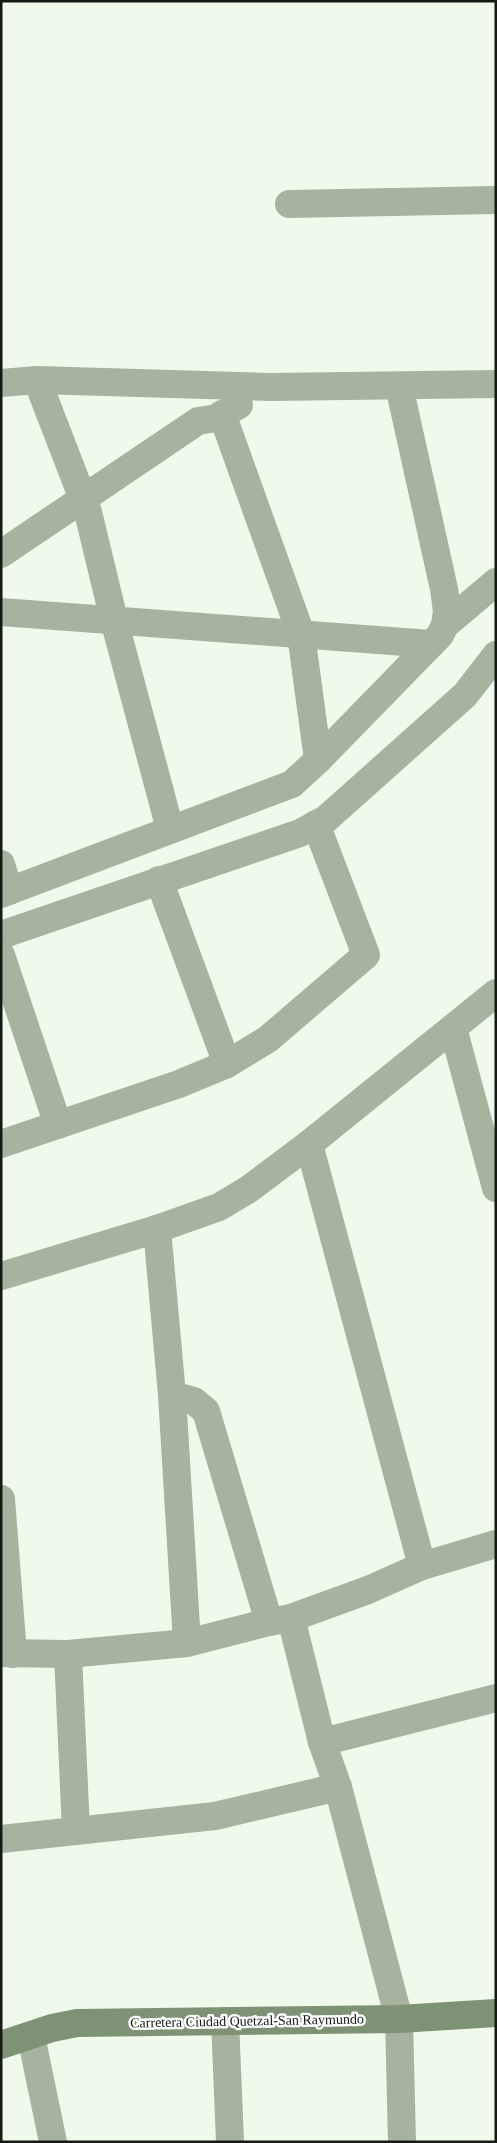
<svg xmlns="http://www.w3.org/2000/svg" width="497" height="2143" viewBox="0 0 497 2143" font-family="'Times New Roman',serif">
  <rect width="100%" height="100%" fill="#effaeb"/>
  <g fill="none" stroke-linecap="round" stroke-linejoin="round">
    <g stroke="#a5b39f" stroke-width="28">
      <path d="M289 204 496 200"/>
      <path d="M37 380 88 512 114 620 170 829"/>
      <path d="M1 383 37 380 271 387 496 384"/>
      <path d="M399 386 444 589 447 611 445 625"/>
      <path d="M222 414 301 634 318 760"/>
      <path d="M1 554 198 421 217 418 239 405"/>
      <path d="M1 612 431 644"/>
      <path d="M1 864 9 891"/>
      <path d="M159 880 227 1064"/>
      <path d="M1 894 292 784 318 760 440 635 445 625 496 582"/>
      <path d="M1 935 300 833 326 819 465 695 496 655"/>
      <path d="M1 955 58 1125"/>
      <path d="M453 1028 496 1188"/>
      <path d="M1 1144 179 1084 227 1064 268 1039 366 955 316 824"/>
      <path d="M309 1144 422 1566"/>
      <path d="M157 1229 172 1395 187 1643"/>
      <path d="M1 1276 157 1229 219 1207 249 1189 309 1144 496 993"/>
      <path d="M172 1395 194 1401 206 1411 269 1622"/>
      <path d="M1 1499 13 1654"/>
      <path d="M291 1618 322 1742 338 1787 399 2019 402 2142"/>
      <path d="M1 1653 68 1654 187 1643 269 1622 291 1618 368 1590 422 1566 496 1544"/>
      <path d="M68 1654 76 1831"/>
      <path d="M322 1742 496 1698"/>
      <path d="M1 1839 215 1816 338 1787"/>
      <path d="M225 2021 230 2142"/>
      <path d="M31 2036 53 2142"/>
    </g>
    <path stroke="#7e9375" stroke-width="28" d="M1 2045 52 2028 77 2023 399 2019 496 2013"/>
  </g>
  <g text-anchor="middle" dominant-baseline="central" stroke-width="5" stroke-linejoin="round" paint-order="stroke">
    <g font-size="14" fill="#161914" stroke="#fff">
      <text transform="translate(247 2021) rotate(-1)">Carretera Ciudad Quetzal-San Raymundo</text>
    </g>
  </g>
  <rect width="497" height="2143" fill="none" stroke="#161914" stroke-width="5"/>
</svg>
